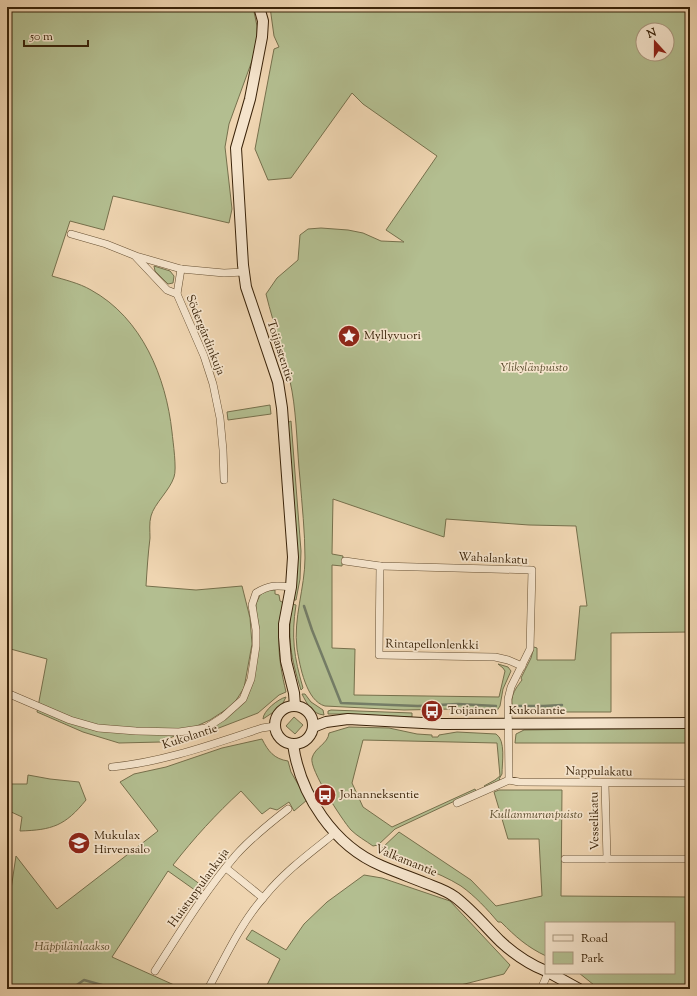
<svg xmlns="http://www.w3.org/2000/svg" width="697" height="996" viewBox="0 0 697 996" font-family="'Sorts Mill Goudy',serif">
  <rect width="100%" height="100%" fill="#efd5b1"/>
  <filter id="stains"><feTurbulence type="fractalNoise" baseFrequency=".005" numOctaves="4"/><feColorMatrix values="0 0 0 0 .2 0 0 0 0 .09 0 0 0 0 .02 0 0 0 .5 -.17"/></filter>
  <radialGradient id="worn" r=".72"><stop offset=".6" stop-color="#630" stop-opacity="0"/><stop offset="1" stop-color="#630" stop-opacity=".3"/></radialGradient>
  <g fill="#b3be90" stroke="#76704c" fill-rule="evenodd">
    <path d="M7 7H253L257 26V47L229 124 225 147 232 209 229 223 113 196 104 230 70 221 52 276C65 280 79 283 91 290 142 318 166 377 172 432 173 442 177 469 174 477 170 490 154 504 151 516 149 523 150 531 150 538 148 554 147 570 146 586L196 590 242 586 250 618 252 644 244 688 233 705 210 720 161 742 119 743 83 732 37 712 47 659 7 648Z"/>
    <path d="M270 7H690V632L611 633V712H527L514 709C508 698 516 688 522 680L521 678 531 658 534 647 537 648V660H575L580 606H587L576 526 529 525 446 519 444 537 333 499 332 554 343 556 342 566 332 565V648L355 649 354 695 499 697 505 671 503 668 498 664 508 667 511 671 503 689 500 706 496 712H475L452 709 404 710 325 706C306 701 300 666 297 649 293 618 305 588 305 558 305 532 302 505 300 479 297 450 297 420 292 391 286 358 274 327 266 294L277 278 298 260 300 235 308 229 321 228 348 230 363 233 381 241 404 242 386 230 437 156 363 104 352 93 291 178 268 180 255 149 274 49 279 47 274 36ZM643 30H667V54H643Z"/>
    <path d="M154 266 170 271 174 276 173 283 168 284 155 271Z"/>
    <path d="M270 405 271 414 228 420 227 412Z"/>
    <path d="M291 421 301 551 300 579 296 600H293L287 424 289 422Z"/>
    <path d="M268 590H275V594L279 595 280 601 284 603C276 637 278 658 286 692L279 695 258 713 211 731 210 726 228 717 253 679 256 604 260 595Z"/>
    <path d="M292 604 296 605C291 637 294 657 303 688L301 690C291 658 287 638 292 604Z"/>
    <path d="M302 694H305L311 702 323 710 324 715C312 714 307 704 302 694Z"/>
    <path d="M286 697 281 707 263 719C263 711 278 699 286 697Z"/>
    <path d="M331 710 412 713V717L344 714H328V711Z"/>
    <path d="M294 717 303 725 295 734 286 726Z"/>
    <path d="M349 727 389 728 417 734 432 735V737H438L439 735 457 732 496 734C506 740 502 763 502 774L499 779 500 780 485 787 484 786 495 780 500 776 497 743 363 740 352 783 363 807 392 827 475 789 476 791 395 829 378 845 373 846C366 841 357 836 351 830 342 820 309 769 312 758 315 747 328 744 329 733Z"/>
    <path d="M690 728V743H515L516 734 524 730Z"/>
    <path d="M262 739C268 751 274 759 288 761L291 772 307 800 294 811 289 802 277 810 270 808 262 814 241 791C216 814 194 838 173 865L204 887 199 893 168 871 112 957 183 989H7V916L16 856 57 909 158 831 120 782 134 774 166 767 222 748Z"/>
    <path d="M28 775 50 779 79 782 86 800C65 826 52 830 20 831L22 817 7 810V784H27Z"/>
    <path d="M499 790H562L561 896 690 897V989H599L579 973H674V923H546V956C527 947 516 937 501 922H498C487 909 475 896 461 886 437 871 408 863 382 851V848L399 832 471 880 496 906 542 896 539 839H508L494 792Z"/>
    <path d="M364 875 382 878 450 901 510 965 504 974 445 989H265L280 959 246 939 252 930 286 950 304 924 327 902Z"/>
  </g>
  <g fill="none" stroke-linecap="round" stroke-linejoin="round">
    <g stroke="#747d67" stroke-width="2.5">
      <path d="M304 606 312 630 341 703 418 706 458 704 496 706"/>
      <path d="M519 706H544L562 705"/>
      <path d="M71 989 84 980 116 989"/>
    </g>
    <g stroke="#675033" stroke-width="8">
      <g id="street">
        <path d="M71 234 106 244 136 256 181 269 224 273 244 272"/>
        <path d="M136 257 167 290 177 294"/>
        <path d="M181 269 177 294 204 356 213 384 220 418 223 450 224 480"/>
        <path d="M345 561 380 566 532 570 530 649 511 687 508 699 509 780 519 782 690 783"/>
        <path d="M380 566 379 655 495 657 508 660 522 666"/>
        <path d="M7 693 70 720 98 728 136 731 179 732 206 728 223 717 243 699 251 679 256 646V630L252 605 256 593C269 585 276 585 291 587"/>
        <path d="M112 767C164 762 213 744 262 728L275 726"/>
        <path d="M605 784 607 859H690"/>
        <path d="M457 803 509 780"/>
        <path d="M565 859H607"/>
        <path d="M226 868 263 898"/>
        <path d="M155 971C180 932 205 891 236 855 251 838 270 823 288 809"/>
        <path d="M208 989C225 958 240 924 264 897 284 872 310 853 335 833"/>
        <path d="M541 989 548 973"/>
      </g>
    </g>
    <g stroke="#3a2309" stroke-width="12">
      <g id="secondary">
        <path d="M259 7 263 21 262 37 250 99 236 148 243 265 246 287 278 382 282 408 293 557 291 587 284 624V637L286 661 294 693 295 706"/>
        <circle cx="294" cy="725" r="19"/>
        <path d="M313 727 326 722 348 719 441 724 690 723"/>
        <path d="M293 744C300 795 334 846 382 866 396 872 410 877 425 883 435 887 446 890 455 897 472 910 485 926 500 941 514 954 529 964 546 971"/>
        <path d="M550 973 579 989"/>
      </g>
    </g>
    <use href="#street" stroke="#f5e4cc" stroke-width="7"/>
    <use href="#secondary" stroke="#f5e4cc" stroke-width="10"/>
  </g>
  <defs>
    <g id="sight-disc" transform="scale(1.15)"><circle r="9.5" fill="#8f2418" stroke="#f5e4cc"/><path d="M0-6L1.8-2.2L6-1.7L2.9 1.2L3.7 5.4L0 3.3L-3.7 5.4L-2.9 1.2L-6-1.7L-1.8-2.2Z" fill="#fff"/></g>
    <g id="bus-disc" transform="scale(1.15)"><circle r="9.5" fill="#8f2418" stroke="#f5e4cc"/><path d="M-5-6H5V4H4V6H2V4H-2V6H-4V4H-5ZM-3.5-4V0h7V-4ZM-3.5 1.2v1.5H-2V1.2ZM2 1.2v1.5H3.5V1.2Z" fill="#fff"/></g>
    <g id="school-disc" transform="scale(1.15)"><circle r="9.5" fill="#8f2418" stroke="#f5e4cc"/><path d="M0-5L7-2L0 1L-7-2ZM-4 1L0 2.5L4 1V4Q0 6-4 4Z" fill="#fff"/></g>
  </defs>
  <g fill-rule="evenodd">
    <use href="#sight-disc" x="349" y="336"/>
    <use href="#bus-disc" x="432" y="711"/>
    <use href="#bus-disc" x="325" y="795"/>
    <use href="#school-disc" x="79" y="843"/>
  </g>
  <g text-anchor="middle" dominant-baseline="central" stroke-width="3.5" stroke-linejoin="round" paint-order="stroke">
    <g font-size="12" fill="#3a2309" stroke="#f5e4cc">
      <text transform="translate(205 335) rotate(68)">Södergårdinkuja</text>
      <text transform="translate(280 351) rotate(72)">Toijaistentie</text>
      <text transform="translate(493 559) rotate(3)">Wahalankatu</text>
      <text transform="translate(432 645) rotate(1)">Rintapellonlenkki</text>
      <text x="537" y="711">Kukolantie</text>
      <text transform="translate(190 737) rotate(-18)">Kukolantie</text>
      <text transform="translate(599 772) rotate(1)">Nappulakatu</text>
      <text transform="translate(595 821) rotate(-91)">Vesselikatu</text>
      <text transform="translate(406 861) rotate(22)">Valkamantie</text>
      <text transform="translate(199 888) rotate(-54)">Huistuppulankuja</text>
    </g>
    <g font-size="12" fill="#3a2309" stroke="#f5e4cc" text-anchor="start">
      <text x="364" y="336">Myllyvuori</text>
      <text x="448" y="711">Toijainen</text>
      <text x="340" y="795">Johanneksentie</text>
      <text x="94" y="836">Mukulax<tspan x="94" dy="14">Hirvensalo</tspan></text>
    </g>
    <g font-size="12" font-style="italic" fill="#584a2b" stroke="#f5e4cc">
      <text x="534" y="368">Ylikylänpuisto</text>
      <text x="536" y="815">Kullanmurunpuisto</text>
      <text x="72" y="947">Häppilänlaakso</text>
    </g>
  </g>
  <rect width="697" height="996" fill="none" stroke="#efd5b1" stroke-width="24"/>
  <rect x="8" y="8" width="681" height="980" fill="none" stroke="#3a2309" stroke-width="2"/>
  <rect x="12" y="12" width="673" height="972" fill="none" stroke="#3a2309"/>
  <rect x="545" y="922" width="130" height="52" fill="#f5e4cc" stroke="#aa977e"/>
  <rect x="553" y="935" width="20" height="6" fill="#f5e4cc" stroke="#aa977e"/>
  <text x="581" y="942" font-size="12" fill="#3a2309">Road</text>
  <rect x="553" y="952" width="20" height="12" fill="#b3be90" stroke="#aa977e"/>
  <text x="581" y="962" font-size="12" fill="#3a2309">Park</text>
  <g transform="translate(655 42) rotate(339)"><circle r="19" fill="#f5e4cc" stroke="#aa977e"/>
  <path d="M0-3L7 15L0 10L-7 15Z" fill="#8f2418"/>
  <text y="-6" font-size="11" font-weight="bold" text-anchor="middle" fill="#3a2309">N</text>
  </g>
  <path d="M24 40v6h64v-6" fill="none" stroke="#3a2309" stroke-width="2"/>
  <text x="30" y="40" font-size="12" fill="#3a2309" stroke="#f5e4cc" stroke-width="3" paint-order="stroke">50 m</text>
  <rect width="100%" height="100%" filter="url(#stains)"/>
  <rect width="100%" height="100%" fill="url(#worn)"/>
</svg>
